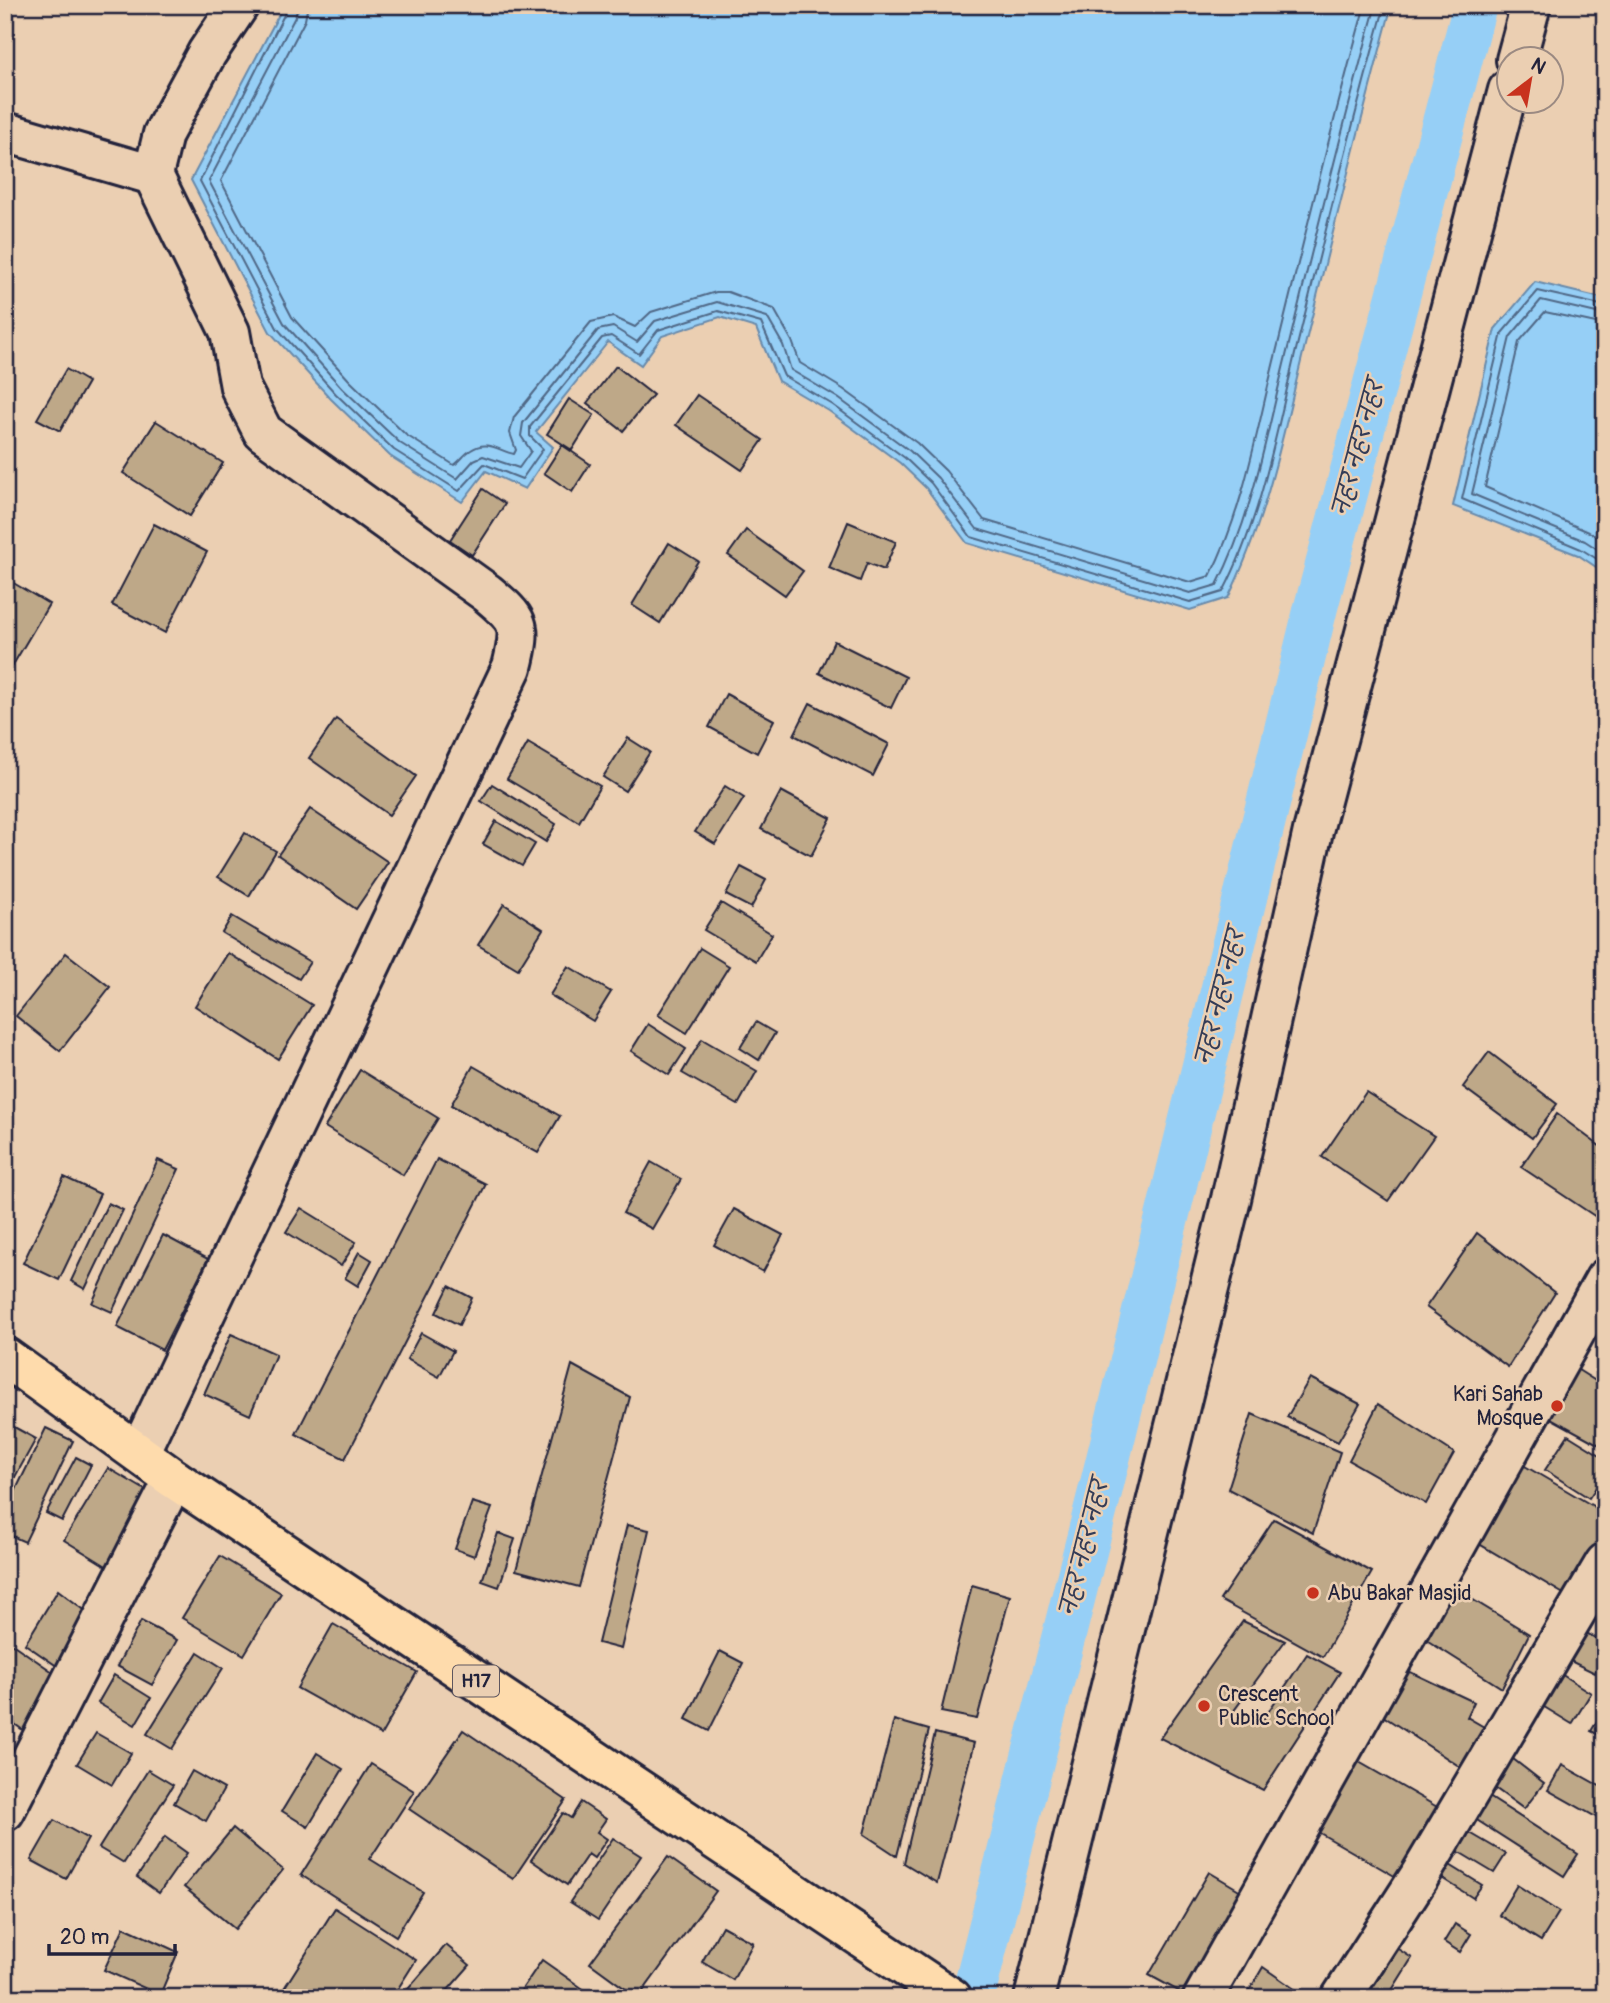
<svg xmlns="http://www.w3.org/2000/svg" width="1610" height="2003" viewBox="0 0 1610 2003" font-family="Pangolin,'Playpen Sans Deva',sans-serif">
  <rect width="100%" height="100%" fill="#ebcfb2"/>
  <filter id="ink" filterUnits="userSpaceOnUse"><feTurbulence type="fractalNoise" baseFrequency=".0143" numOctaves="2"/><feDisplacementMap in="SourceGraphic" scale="14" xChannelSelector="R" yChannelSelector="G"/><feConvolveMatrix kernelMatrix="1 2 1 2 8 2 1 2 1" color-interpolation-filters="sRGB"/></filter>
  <g filter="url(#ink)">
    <g fill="#96cff6" stroke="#688aab" stroke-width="2">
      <path d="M284 5H1392C1361 118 1333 231 1305 345 1284 430 1267 519 1228 598L1190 610 967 543 926 488 900 463 829 411 778 381 756 328 720 317 662 336 641 365 608 342 536 432 553 447 525 489 486 471 462 502 390 456 331 399 270 332 191 180Z"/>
      <path d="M1535 282 1605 299V573L1578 555 1453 506 1495 329Z"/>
    </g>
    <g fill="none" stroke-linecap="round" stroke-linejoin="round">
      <g stroke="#506786" stroke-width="2">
        <path d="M289 5 200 181 277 328 336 394 394 450 459 491 484 464 522 479 543 449 530 436V427L602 338 611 336 639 354 658 330 718 311 761 323 784 376 833 405 905 458 931 483 971 537 1190 602 1223 592C1261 519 1276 434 1295 354 1324 238 1352 121 1385 5"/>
        <path d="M298 5 296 15 209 181 284 323 342 388 400 443 457 479 474 460 483 456 519 468 531 451 521 436 523 423 598 330 613 327 637 342 655 321 717 302 767 317 783 345 791 370 838 398 910 451 938 478 977 529 1190 593 1217 585C1253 515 1267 432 1286 356 1315 239 1343 122 1376 5"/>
        <path d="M308 5 305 20 221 181 292 317 350 381 406 435 454 465C461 461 464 454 471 450 487 439 499 451 514 454L516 450 510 433 514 417 591 322 613 317 635 327 651 312 716 292H728L774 309 792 341 800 363 843 389 917 443 946 471 984 520 1190 582 1210 576C1244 509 1257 429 1275 357 1304 239 1332 122 1365 5"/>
        <path d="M1605 306 1538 291 1502 333 1462 499 1581 549 1605 564"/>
        <path d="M1605 315 1541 300 1510 337 1472 494 1585 541 1605 554"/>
        <path d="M1605 325 1545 312 1519 342 1485 487 1589 532 1605 541"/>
      </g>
      <path stroke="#96cff6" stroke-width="44" d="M974 1992 1100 1492 1316 607 1475 5"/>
    </g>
    <g fill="#bea888" stroke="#22223b" stroke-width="2">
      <path d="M616 366 653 395 623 431 587 403Z"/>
      <path d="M66 369 88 382 60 431 37 419Z"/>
      <path d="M697 395 763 440 742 470 676 425Z"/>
      <path d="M569 399 594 415 572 450 547 434Z"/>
      <path d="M156 421 223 463 190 516 123 473Z"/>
      <path d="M562 445 590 464 572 492 544 473Z"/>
      <path d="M483 489 505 504 472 555 450 540Z"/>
      <path d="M848 522 896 542 884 570 867 563 860 581 829 568Z"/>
      <path d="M154 524 207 552 165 633 112 605Z"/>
      <path d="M746 530 803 571 785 595 728 555Z"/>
      <path d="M669 543 698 561 660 623 632 605Z"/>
      <path d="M5 578 49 604 7 675 5 674Z"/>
      <path d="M834 641 906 677 891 708 819 673Z"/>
      <path d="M726 694 774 720 757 753 709 727Z"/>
      <path d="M810 703 889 744 873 776 794 735Z"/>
      <path d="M336 719 416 776 389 815 309 758Z"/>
      <path d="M628 738 650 752 625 791 603 777Z"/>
      <path d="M528 743 600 786 579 822 507 779Z"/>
      <path d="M492 784 556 824 546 842 481 801Z"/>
      <path d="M725 786 744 798 715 844 695 832Z"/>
      <path d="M781 791 831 818 811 856 761 829Z"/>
      <path d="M310 809 388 862 356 909 278 855Z"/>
      <path d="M496 821 535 844 522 866 483 844Z"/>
      <path d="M245 833 276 851 249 896 218 877Z"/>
      <path d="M741 867 766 880 751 908 726 895Z"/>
      <path d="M721 903 772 934 756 961 704 930Z"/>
      <path d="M504 904 543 929 518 969 478 945Z"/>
      <path d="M232 916 310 962 299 979 222 933Z"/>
      <path d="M700 948 729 966 687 1033 658 1015Z"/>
      <path d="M66 953 110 987 60 1051 16 1016Z"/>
      <path d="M228 953 312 1005 278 1059 195 1006Z"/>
      <path d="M568 966 611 992 593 1021 550 995Z"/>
      <path d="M756 1022 775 1033 759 1060 740 1048Z"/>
      <path d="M648 1024 686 1049 669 1075 631 1051Z"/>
      <path d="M702 1039 757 1071 738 1105 682 1073Z"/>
      <path d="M1489 1052 1557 1104 1532 1138 1463 1087Z"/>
      <path d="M473 1066 560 1116 538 1153 451 1105Z"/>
      <path d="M360 1070 438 1118 403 1175 325 1127Z"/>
      <path d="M1366 1092 1434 1136 1388 1201 1322 1157Z"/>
      <path d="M1557 1114 1605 1150V1223L1521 1167Z"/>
      <path d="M437 1159 486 1184 345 1459 296 1434Z"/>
      <path d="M158 1160 179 1169 112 1312 92 1303Z"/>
      <path d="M651 1162 681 1179 652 1229 623 1213Z"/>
      <path d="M64 1177 100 1194 59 1280 23 1263Z"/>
      <path d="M108 1203 123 1210 85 1289 71 1281Z"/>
      <path d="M301 1208 356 1242 341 1266 286 1232Z"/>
      <path d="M734 1209 783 1235 763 1272 714 1245Z"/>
      <path d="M1477 1233 1555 1293 1508 1367 1426 1307Z"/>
      <path d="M163 1235 208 1259 162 1350 117 1327Z"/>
      <path d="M359 1252 372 1260 358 1286 345 1278Z"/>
      <path d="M449 1286 472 1298 459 1325 436 1313Z"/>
      <path d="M421 1333 453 1351 439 1377 407 1359Z"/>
      <path d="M231 1334 276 1354 250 1415 204 1394Z"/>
      <path d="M572 1365 630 1397 579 1587 516 1570Z"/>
      <path d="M1575 1368 1605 1387V1448L1547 1416Z"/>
      <path d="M1310 1378 1360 1404 1338 1442 1287 1417Z"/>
      <path d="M1378 1404 1454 1453 1426 1504 1349 1460Z"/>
      <path d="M1252 1414 1340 1452 1313 1533 1228 1489Z"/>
      <path d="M5 1422 36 1439 5 1495Z"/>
      <path d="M46 1428 73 1441 25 1542 5 1533V1512Z"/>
      <path d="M1568 1435 1605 1458V1474L1589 1498 1545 1470Z"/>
      <path d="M76 1457 91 1465 62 1521 46 1513Z"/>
      <path d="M1518 1462 1605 1513V1536L1567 1596 1476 1542Z"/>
      <path d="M108 1468 152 1494 108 1567 64 1540Z"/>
      <path d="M472 1502 492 1508 474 1556 455 1549Z"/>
      <path d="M1274 1519 1372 1572 1323 1657 1220 1600Z"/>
      <path d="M627 1525 649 1530 621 1649 598 1643Z"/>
      <path d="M498 1533 515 1539 499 1587 482 1581Z"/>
      <path d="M220 1556 281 1593 244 1655 182 1618Z"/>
      <path d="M1447 1584 1529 1634 1502 1688 1417 1634Z"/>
      <path d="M972 1585 1010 1596 977 1719 941 1712Z"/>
      <path d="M58 1590 95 1618 64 1671 25 1644Z"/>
      <path d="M141 1621 177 1640 152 1685 117 1666Z"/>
      <path d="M1243 1621 1285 1641 1233 1712 1262 1721 1307 1654 1340 1672 1263 1790 1160 1738Z"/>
      <path d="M333 1624 417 1672 381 1735 297 1688Z"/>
      <path d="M1577 1628 1605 1643V1655L1595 1673 1562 1657Z"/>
      <path d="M5 1639 63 1679 27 1733 5 1717Z"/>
      <path d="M720 1651 743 1663 709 1731 686 1719Z"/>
      <path d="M198 1652 223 1668 172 1749 147 1734Z"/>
      <path d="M1406 1670 1474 1702 1467 1717 1491 1731 1468 1772 1383 1716Z"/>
      <path d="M1556 1671 1591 1693 1572 1724 1536 1702Z"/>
      <path d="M114 1675 151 1698 135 1725 98 1703Z"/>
      <path d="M1605 1708V1738L1591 1731Z"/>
      <path d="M894 1720 929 1730 897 1856 864 1834Z"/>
      <path d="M463 1730 566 1800 513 1879 409 1809Z"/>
      <path d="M96 1733 131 1753 112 1785 77 1764Z"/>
      <path d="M935 1733 974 1743 937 1883 904 1863Z"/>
      <path d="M317 1753 343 1769 308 1827 282 1811Z"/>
      <path d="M1345 1754 1439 1808 1398 1878 1304 1824Z"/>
      <path d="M1508 1755 1544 1783 1524 1809 1488 1783Z"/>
      <path d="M371 1764 414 1791 370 1859 423 1892 396 1936 301 1875Z"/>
      <path d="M1562 1765 1605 1789V1822L1548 1790Z"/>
      <path d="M148 1770 173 1785 124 1863 99 1848Z"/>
      <path d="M192 1771 224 1789 206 1821 174 1803Z"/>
      <path d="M1483 1793 1578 1854 1564 1876 1469 1815Z"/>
      <path d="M581 1802 606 1819 597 1832 607 1839 594 1858 588 1854 567 1885 531 1860 563 1813 571 1818Z"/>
      <path d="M54 1820 88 1839 66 1879 31 1860Z"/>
      <path d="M233 1828 283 1870 235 1929 184 1887Z"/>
      <path d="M1465 1830 1506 1854 1494 1873 1454 1849Z"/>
      <path d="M165 1837 187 1853 159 1893 137 1877Z"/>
      <path d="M613 1838 641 1856 598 1920 570 1902Z"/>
      <path d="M668 1857 716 1891 638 1998 590 1963Z"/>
      <path d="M1445 1862 1482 1885 1473 1898 1437 1875Z"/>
      <path d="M1209 1872 1241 1891 1182 1993 1149 1975Z"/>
      <path d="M1517 1885 1559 1912 1541 1941 1499 1915Z"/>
      <path d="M335 1908 416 1960 392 1998H295L283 1990Z"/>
      <path d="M1455 1924 1471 1934 1460 1952 1444 1942Z"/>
      <path d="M722 1926 753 1943 733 1980 702 1962Z"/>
      <path d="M124 1927 178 1952 160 1995 104 1970Z"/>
      <path d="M1390 1944 1412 1958 1387 1998H1357Z"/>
      <path d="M446 1945 470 1965 441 1998H406L403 1995Z"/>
      <path d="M542 1960 596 1998H516Z"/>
      <path d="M1263 1967 1306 1997V1998H1245Z"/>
    </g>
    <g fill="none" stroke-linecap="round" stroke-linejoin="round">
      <g stroke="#22223b" stroke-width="44">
        <g id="minor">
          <path d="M5 132 153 175"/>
          <path d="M139 1453 512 667C523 623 519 620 487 593L263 432 240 387 230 332 153 175 163 134 207 53 239 5"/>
          <path d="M5 1811 174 1479"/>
          <path d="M1203 1998 1605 1279"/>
          <path d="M1341 1998 1419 1877 1605 1563"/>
        </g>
      </g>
      <g stroke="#22223b" stroke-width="44">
        <g id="secondary">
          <path d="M1516 60 1531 5"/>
          <path d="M1034 1998 1231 1199 1313 831 1508 90"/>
        </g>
      </g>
      <g stroke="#22223b" stroke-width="44">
        <path id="primary" d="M5 1357 174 1479 952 1998"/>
      </g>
      <use href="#minor" stroke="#ebcfb2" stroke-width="38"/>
      <use href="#secondary" stroke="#ebcfb2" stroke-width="38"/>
      <use href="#primary" stroke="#fedbac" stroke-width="38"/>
    </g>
  </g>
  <g fill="#c8321e" stroke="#ebcfb2" stroke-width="2.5">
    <circle cx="1557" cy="1406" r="7"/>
    <circle cx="1313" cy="1593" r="7"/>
    <circle cx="1204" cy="1706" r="7"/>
  </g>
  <g text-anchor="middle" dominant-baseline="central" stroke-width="5" stroke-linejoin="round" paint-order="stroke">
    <rect fill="#ebcfb2" stroke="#5e565f" stroke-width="2" x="453" y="1665.5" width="46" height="31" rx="5"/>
    <g font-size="19" font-weight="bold" fill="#22223b">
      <text x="476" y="1681">H17</text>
    </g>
    <g font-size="21" fill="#22223b" stroke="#ebcfb2" text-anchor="start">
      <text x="1543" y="1394" text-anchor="end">Kari Sahab<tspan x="1543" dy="24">Mosque</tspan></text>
      <text x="1327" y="1593">Abu Bakar Masjid</text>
      <text x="1218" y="1694">Crescent<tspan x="1218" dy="24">Public School</tspan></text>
    </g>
    <g font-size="23" font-style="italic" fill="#333c57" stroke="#ebcfb2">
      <text transform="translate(1358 448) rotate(-75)">नहर नहर नहर</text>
      <text transform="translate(1220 997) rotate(-76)">नहर नहर नहर</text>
      <text transform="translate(1084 1548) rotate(-76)">नहर नहर नहर</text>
    </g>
  </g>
  <rect width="1610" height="2003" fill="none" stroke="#ebcfb2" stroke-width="28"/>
  <rect x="14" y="14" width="1582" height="1975" fill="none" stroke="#22223b" stroke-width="2.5" filter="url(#ink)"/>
  <g transform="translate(1530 80) rotate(31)"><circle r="33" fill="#ebcfb2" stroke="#9b8a82" stroke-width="2"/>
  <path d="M0-5L12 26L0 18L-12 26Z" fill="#c8321e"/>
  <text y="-10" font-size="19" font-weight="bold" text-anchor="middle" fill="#22223b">N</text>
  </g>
  <path d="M49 1944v10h126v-10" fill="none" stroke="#22223b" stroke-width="3.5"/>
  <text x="60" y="1944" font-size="21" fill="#22223b" stroke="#ebcfb2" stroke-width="5" paint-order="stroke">20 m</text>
</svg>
